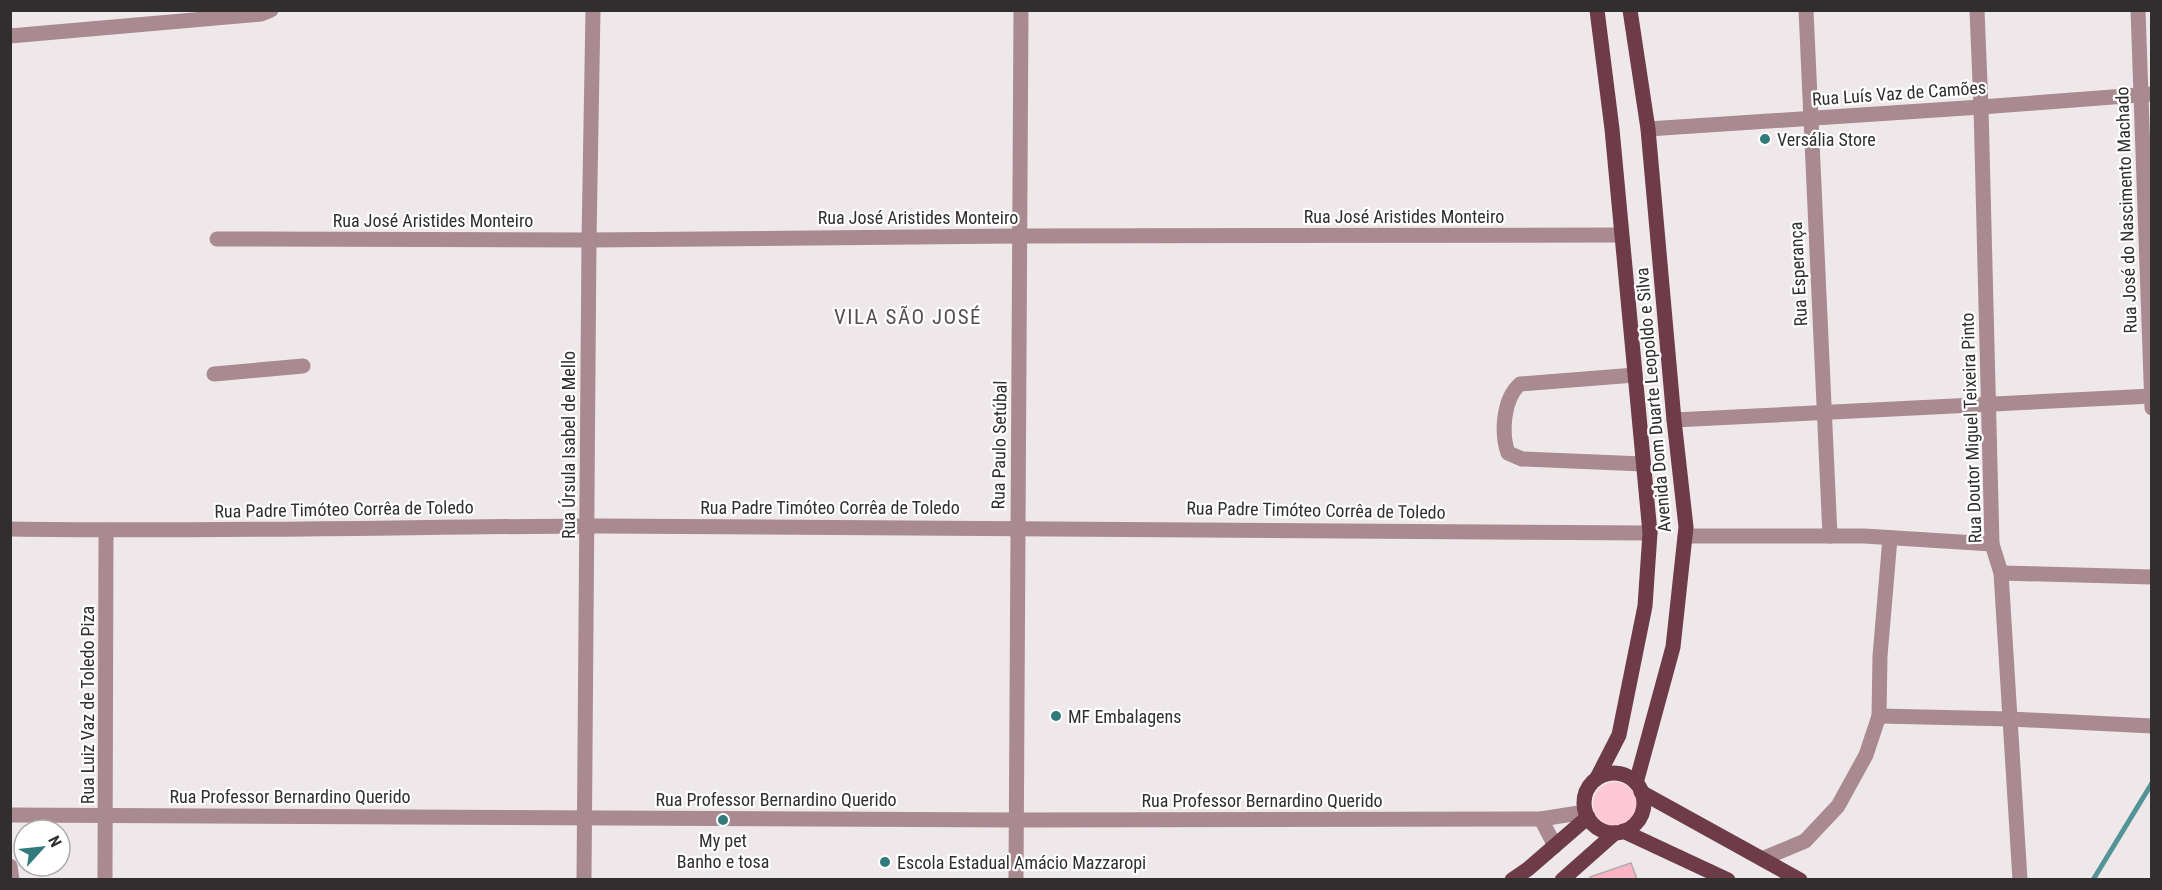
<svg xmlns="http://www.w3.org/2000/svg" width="2162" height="890" viewBox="0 0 2162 890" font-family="'Roboto Condensed',sans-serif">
  <rect width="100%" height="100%" fill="#efe8ea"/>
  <circle fill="#fec9d5" cx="1615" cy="804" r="22"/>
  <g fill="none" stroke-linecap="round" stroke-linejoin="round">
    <path stroke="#549496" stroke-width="5" d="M2093 880 2152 783"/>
  </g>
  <path fill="#fcb3c4" stroke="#b1abac" stroke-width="1.5" d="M1631 863 1637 879H1591L1590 877Z"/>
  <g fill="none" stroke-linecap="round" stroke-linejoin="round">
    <g stroke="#a98a90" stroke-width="15">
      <path d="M1806 10 1830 536"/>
      <path d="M1977 10 1981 107 1992 544 2001 573 2020 880"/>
      <path d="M2138 10 2152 408"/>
      <path d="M10 36 261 14 271 10"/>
      <path d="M1648 129 1981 107 2152 94"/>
      <path d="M217 239 589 240 1021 236 1620 235"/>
      <path d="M214 374 303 366"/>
      <path d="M1635 375 1520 384C1503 399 1501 433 1508 453L1522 459 1643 464"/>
      <path d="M1674 420 2152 396"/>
      <path d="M10 529C203 532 395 527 587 526 941 525 1295 529 1650 533"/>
      <path d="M1685 536H1864L1992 544"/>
      <path d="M2001 573 2152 577"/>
      <path d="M1879 716 2011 719 2152 726"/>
      <path d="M10 815 1017 820 1541 819 1585 812"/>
      <path d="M1541 819 1555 846"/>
      <path d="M1762 859 1805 841 1838 806 1866 755 1879 716 1880 656 1890 538"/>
      <path d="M10 866 12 880"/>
      <path d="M105 880 106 530"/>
      <path d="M584 880 589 240 593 10"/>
      <path d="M1016 880 1021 10"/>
    </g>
    <g stroke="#6e3b48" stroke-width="15">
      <path d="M1630 10 1648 129 1674 420 1686 527 1673 647 1636 783"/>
      <circle cx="1614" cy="803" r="30"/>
      <path d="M1597 778 1619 735 1645 606 1650 533 1612 129 1597 10"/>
      <path d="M1641 792 1800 880"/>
      <path d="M1623 831 1728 880"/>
      <path d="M1512 880 1528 869 1588 817"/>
      <path d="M1562 880 1615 833"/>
    </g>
  </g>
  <g fill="#317b7d" stroke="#fff" stroke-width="2">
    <circle cx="1765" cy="139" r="6"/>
    <circle cx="1056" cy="716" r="6"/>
    <circle cx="723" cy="820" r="6"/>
    <circle cx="885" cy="862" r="6"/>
  </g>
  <g text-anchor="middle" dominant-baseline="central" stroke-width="4.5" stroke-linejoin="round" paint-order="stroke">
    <g font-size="18" fill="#302e2e" stroke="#fff">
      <text transform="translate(1899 93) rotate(-4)">Rua Luís Vaz de Camões</text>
      <text transform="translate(2126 210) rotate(-92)">Rua José do Nascimento Machado</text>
      <text x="1404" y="216">Rua José Aristides Monteiro</text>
      <text x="918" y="217">Rua José Aristides Monteiro</text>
      <text x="433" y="220">Rua José Aristides Monteiro</text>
      <text transform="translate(1798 274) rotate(-93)">Rua Esperança</text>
      <text transform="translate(1653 400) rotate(-95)">Avenida Dom Duarte Leopoldo e Silva</text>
      <text transform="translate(1971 428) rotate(-92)">Rua Doutor Miguel Teixeira Pinto</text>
      <text transform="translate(568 445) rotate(-90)">Rua Úrsula Isabel de Mello</text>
      <text transform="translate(999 445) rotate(-89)">Rua Paulo Setúbal</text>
      <text x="830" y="507">Rua Padre Timóteo Corrêa de Toledo</text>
      <text transform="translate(344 509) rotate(-1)">Rua Padre Timóteo Corrêa de Toledo</text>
      <text transform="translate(1316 510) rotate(1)">Rua Padre Timóteo Corrêa de Toledo</text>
      <text transform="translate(87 705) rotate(-90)">Rua Luiz Vaz de Toledo Piza</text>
      <text x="290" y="796">Rua Professor Bernardino Querido</text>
      <text x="776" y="799">Rua Professor Bernardino Querido</text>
      <text x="1262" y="800">Rua Professor Bernardino Querido</text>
    </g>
    <g font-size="18" fill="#302e2e" stroke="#fff" text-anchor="start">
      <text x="1777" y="139">Versália Store</text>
      <text x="1068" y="716">MF Embalagens</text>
      <text x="723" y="840" text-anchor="middle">My pet<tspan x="723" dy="21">Banho e tosa</tspan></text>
      <text x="897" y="862">Escola Estadual Amácio Mazzaropi</text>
    </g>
    <g font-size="21" letter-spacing="1.5" fill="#554f50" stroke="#fff">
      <text x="908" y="317">VILA SÃO JOSÉ</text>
    </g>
  </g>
  <rect width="2162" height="890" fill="none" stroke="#302e2e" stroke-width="24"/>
  <g transform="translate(42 848) rotate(63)"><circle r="28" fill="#ffffff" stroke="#acabab" stroke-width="1.5"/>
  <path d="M0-4.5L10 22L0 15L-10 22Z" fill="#317b7d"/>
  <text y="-9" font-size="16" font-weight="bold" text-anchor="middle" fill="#302e2e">N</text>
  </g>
</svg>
